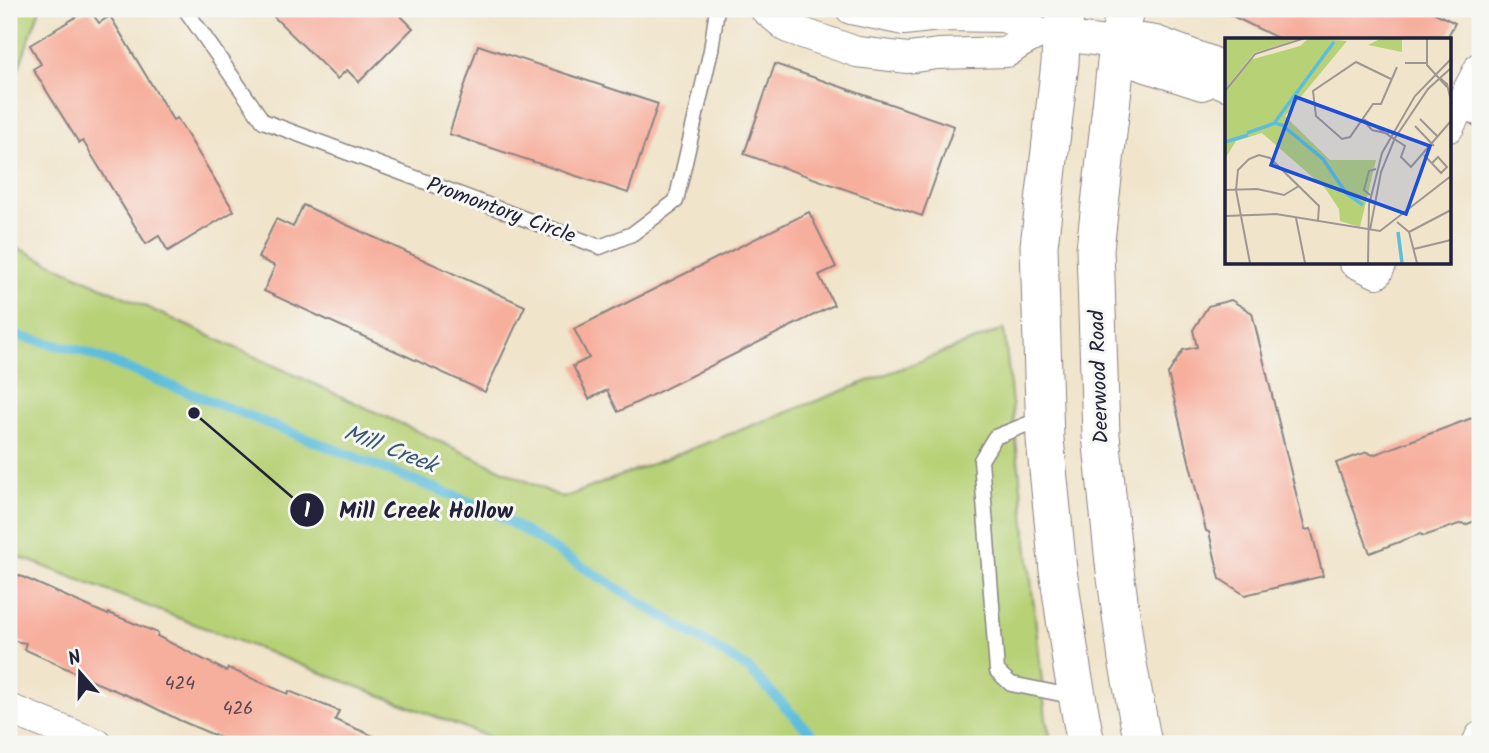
<svg xmlns="http://www.w3.org/2000/svg" width="1489" height="753" viewBox="0 0 1489 753" font-family="Kalam,sans-serif">
  <rect width="100%" height="100%" fill="#f6f6f2"/>
  <filter id="ink" filterUnits="userSpaceOnUse"><feTurbulence type="fractalNoise" baseFrequency=".0143" numOctaves="2"/><feDisplacementMap in="SourceGraphic" scale="14" xChannelSelector="R" yChannelSelector="G"/><feConvolveMatrix kernelMatrix="1 2 1 2 8 2 1 2 1" color-interpolation-filters="sRGB"/></filter>
  <filter id="wash" filterUnits="userSpaceOnUse"><feTurbulence type="fractalNoise" baseFrequency=".00686" numOctaves="4" result="noise"/><feDisplacementMap in="SourceGraphic" scale="28" xChannelSelector="R" yChannelSelector="G"/><feGaussianBlur stdDeviation="1.57" result="paint"/><feColorMatrix in="noise" values="0 0 0 0 0 0 0 0 0 0 0 0 0 0 0 0 0 1.4 0 .05"/><feComposite in="paint" operator="in"/></filter>
  <g filter="url(#wash)">
    <rect width="100%" height="100%" fill="#f0e4ca"/>
    <g fill="#b7d177" stroke="#6c7a59" stroke-width="2">
      <path d="M9 9H40L9 95Z"/>
      <path d="M9 244 563 498 1004 329 1046 719 1052 744H507L9 553Z"/>
    </g>
    <g fill="none" stroke-linecap="round" stroke-linejoin="round">
      <path stroke="#5dbddb" stroke-width="10" d="M9 334 82 351 490 510 749 669 821 744"/>
    </g>
    <g id="blocks">
      <g fill="#f7af9d">
        <path d="M89 9 99 23 110 16 173 120 177 118 234 211 168 251 159 236 146 244 83 141 79 143 33 69 41 64 30 45Z"/>
        <path d="M266 9H394L413 28 359 82 347 70 337 79Z"/>
        <path d="M1218 9H1427L1455 23 1446 40H1282Z"/>
        <path d="M478 45 658 104 628 193 449 134Z"/>
        <path d="M775 64 954 126 922 216 744 154Z"/>
        <path d="M303 205 525 306 485 392 264 291 275 266 258 258 276 219 293 227Z"/>
        <path d="M809 212 836 267 819 275 834 305 618 412 607 390 589 399 573 366 589 358 574 329Z"/>
        <path d="M1231 300 1252 313 1305 530 1311 529 1323 576 1245 595 1220 579 1209 532 1206 531 1168 374 1183 350 1197 347 1193 330 1208 306Z"/>
        <path d="M1480 415V519L1465 525 1462 523 1424 536 1420 534 1370 553 1336 463 1367 452 1373 455Z"/>
        <path d="M9 571 108 615 109 613 158 633 157 636 226 671 228 668 288 694 289 691 339 711 335 720 393 744H235L179 720 141 701 82 677 83 676 24 649 26 643 9 640Z"/>
      </g>
    </g>
  </g>
  <g filter="url(#ink)">
    <use href="#blocks" fill-opacity="0" stroke="#898382" stroke-width="2"/>
    <g fill="none" stroke-linecap="round" stroke-linejoin="round">
      <g stroke="#898382" stroke-width="17">
        <g id="service">
          <path d="M185 9 263 121 600 247 632 234 676 201 711 50 717 9"/>
          <path d="M1459 109 1480 120"/>
          <path d="M1043 418 995 437 981 460 997 671 1011 684 1076 697"/>
        </g>
      </g>
      <g stroke="#898382" stroke-width="32">
        <g id="minor">
          <path d="M765 9 788 28 857 52 908 58 938 54 1007 52 1020 43 1039 33"/>
          <path d="M851 9 904 20 938 16 1004 17 1039 33 1130 45 1143 39 1156 41 1212 62 1214 80"/>
          <path d="M1130 45 1137 64 1202 85 1214 80 1226 85"/>
          <path d="M1449 127 1480 67"/>
          <path d="M1354 262 1377 273 1382 262"/>
          <path d="M9 709 97 744"/>
          <path d="M1477 744 1480 737"/>
        </g>
      </g>
      <g stroke="#898382" stroke-width="39">
        <g id="tertiary">
          <path d="M1067 9 1061 36 1060 63 1039 246 1045 439 1058 570 1072 668 1086 744"/>
          <path d="M1125 9 1118 44 1095 249 1101 435 1114 563 1127 659 1143 744"/>
        </g>
      </g>
      <use href="#service" stroke="#fff" stroke-width="14"/>
      <use href="#minor" stroke="#fff" stroke-width="30"/>
      <use href="#tertiary" stroke="#fff" stroke-width="37"/>
    </g>
  </g>
  <g text-anchor="middle" dominant-baseline="central" stroke-width="6" stroke-linejoin="round" paint-order="stroke">
    <g font-size="18" fill="#574554">
      <text x="180" y="684">424</text>
      <text x="238" y="709">426</text>
    </g>
    <g font-size="21" fill="#22223b" stroke="#f6f6f2">
      <text transform="translate(501 211) rotate(20)">Promontory Circle</text>
      <text transform="translate(1100 377) rotate(-92)">Deerwood Road</text>
    </g>
    <g font-size="23" font-style="italic" fill="#375873" stroke="#f6f6f2">
      <text transform="translate(390 450) rotate(21)">Mill Creek</text>
    </g>
  </g>
  <g transform="translate(1225 38)">
    <rect width="226" height="226" fill="#f0e4ca"/>
    <path d="M0 0H76L29 15 0 51ZM84 0 122 3 60 78 105 122H151L135 189 115 183 114 171 100 150 37 95 11 103 0 121V54L25 22 75 8ZM157 0H177V14L143 7Z" fill="#b7d177"/>
    <path fill="none" stroke="#5dbddb" stroke-width="3.5" d="M50 84 109 4M22 95 50 85 57 87 98 121 121 155 138 167M0 104 23 97M173 194 177 225"/>
    <path fill="none" stroke="#9e9691" stroke-width="2" d="M202 0V27L222 49M180 25H203M215 40 222 46 226 63M166 41 131 24 88 53 91 78 117 101 125 99 148 66H156L172 29M0 53 30 16 80 0M137 80 180 108 176 119 186 129 226 83M137 81 147 92 164 96M195 81 212 98M190 88 209 108M199 117 216 135 222 129 213 119 207 125M0 152 32 151 59 157 74 148M145 157 139 152 144 133 151 131M0 178 51 176 155 193 226 138M71 180 80 225M172 184 184 194 192 225M145 192 156 134 170 100 203 51 226 30M184 194 226 172M189 211 226 202M25 225 11 152 13 132 24 121 34 117 45 120 94 168 93 182M143 225 144 167 157 115 190 58 226 21"/>
    <path fill="#1d4ed8" fill-opacity="0.15" stroke="#1d4ed8" stroke-width="3.5" d="M71 59 205 108 181 176 46 127Z"/>
    <rect width="226" height="226" fill="none" stroke="#22223b" stroke-width="3.5"/>
  </g>
  <path fill="none" stroke="#22223b" stroke-width="2.5" d="M194 413L307 510"/>
  <g fill="#22223b" stroke="#f6f6f2" stroke-width="2.5">
    <circle cx="194" cy="413" r="7"/>
    <circle cx="307" cy="510" r="18"/>
  </g>
  <g font-size="21" text-anchor="middle" font-weight="bold" fill="#fff">
    <text x="307" y="517">1</text>
  </g>
  <g font-size="23" text-anchor="middle" font-weight="bold" fill="#22223b" stroke="#f6f6f2" stroke-width="6" stroke-linejoin="round" paint-order="stroke">
    <text x="426" y="518">Mill Creek Hollow</text>
  </g>
  <rect width="1489" height="753" fill="none" stroke="#f6f6f2" stroke-width="35"/>
  <g transform="translate(80 673) rotate(340)" stroke="#f6f6f2" stroke-width="5" paint-order="stroke">
  <path d="M0-5L12 26L0 18L-12 26Z" fill="#22223b"/>
  <text y="-10" font-size="19" font-weight="bold" text-anchor="middle" fill="#22223b">N</text>
  </g>
</svg>
